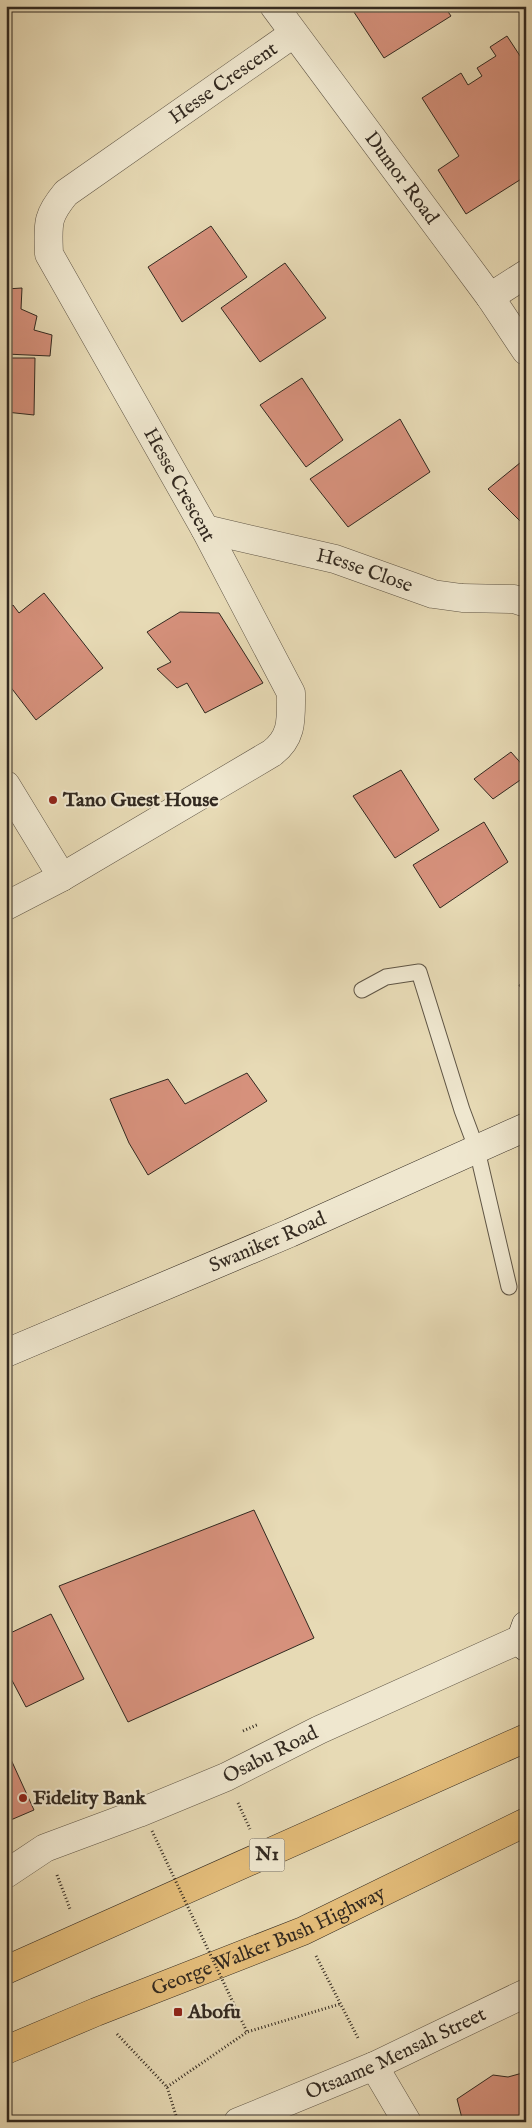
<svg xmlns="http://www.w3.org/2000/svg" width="532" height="2128" viewBox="0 0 532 2128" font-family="'IM FELL English',serif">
  <rect width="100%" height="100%" fill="#e7dab5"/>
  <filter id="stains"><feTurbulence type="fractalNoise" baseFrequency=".004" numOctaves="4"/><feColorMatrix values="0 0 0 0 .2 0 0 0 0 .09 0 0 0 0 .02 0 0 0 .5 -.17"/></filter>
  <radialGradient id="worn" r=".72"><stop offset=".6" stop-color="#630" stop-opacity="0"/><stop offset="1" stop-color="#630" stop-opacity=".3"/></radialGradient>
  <g fill="#d6917c" stroke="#322920">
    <path d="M350 6H444L451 16 384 58Z"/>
    <path d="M507 36 526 65V176L466 214 438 170 459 156 422 98 461 73 468 85 482 76 477 68 496 56 490 47Z"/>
    <path d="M211 226 247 277 182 322 148 267Z"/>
    <path d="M285 263 326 318 260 362 221 308Z"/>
    <path d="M22 288 21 309 37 316 34 330 52 335 50 356 6 354V289Z"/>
    <path d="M6 358H35L34 415 6 412Z"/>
    <path d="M302 378 343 440 306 467 260 405Z"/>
    <path d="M400 419 430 472 348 527 310 479Z"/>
    <path d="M526 458V527L488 489Z"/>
    <path d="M44 593 103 668 36 720 6 681V610L13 605 19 613Z"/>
    <path d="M180 612 219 613 263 683 205 713 187 683 177 688 157 669 171 662 147 632Z"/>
    <path d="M511 752 526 769V776L493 799 474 779Z"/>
    <path d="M401 770 439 830 395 858 353 796Z"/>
    <path d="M484 822 508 862 440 908 413 865Z"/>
    <path d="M526 982V997L519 985Z"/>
    <path d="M247 1073 267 1101 148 1175 129 1143 110 1099 168 1079 185 1104Z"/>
    <path d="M254 1510 314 1638 128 1722 59 1586Z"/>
    <path d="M51 1614 84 1679 26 1707 6 1669V1635Z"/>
    <path d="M8 1753 34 1810 6 1822V1754Z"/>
    <path d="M526 2072V2122H463L457 2099 493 2075 508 2077Z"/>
  </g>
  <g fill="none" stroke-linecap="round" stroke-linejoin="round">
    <g stroke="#5f5545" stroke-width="17">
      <path id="lane" d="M362 990 386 977 419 972 462 1110 477 1150 509 1287"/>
    </g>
    <g stroke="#5f5545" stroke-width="29">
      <g id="street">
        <path id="s1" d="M274 6 490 297 526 351"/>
        <path d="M490 297 526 274"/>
        <path id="s2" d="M205 529 335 559 433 594 462 598 514 599 526 603"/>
        <path d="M6 785 62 877"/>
        <path id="s3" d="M6 906 62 877 272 753C293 737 291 719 291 693L205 529 49 254C48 224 46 217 66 193L293 34"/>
        <path id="s4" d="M6 1874 45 1848 139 1813 226 1777 319 1730 521 1639"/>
        <path d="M374 2066 407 2122"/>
        <path id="s5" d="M238 2122 374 2066 526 1993"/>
      </g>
    </g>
    <g stroke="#322920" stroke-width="29">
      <g id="secondary">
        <path id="s6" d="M6 1353 290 1233 526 1127"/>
        <path d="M526 1625 521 1639 526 1647"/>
      </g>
    </g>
    <g stroke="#322920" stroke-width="29">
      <g id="highway">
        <path d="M6 1970 526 1738"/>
        <path id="s7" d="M6 2050 96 2012 303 1931 526 1822"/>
      </g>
    </g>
    <g stroke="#322920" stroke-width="3" stroke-dasharray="1 2.5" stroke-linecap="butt">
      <path d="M243 1731 259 1724"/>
      <path d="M238 1803 250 1829"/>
      <path d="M57 1875 70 1909"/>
      <path d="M316 1956 359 2040"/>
      <path d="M117 2034 167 2087 178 2122"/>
      <path d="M167 2087 247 2032 340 2004"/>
    </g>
    <use href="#lane" stroke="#efe7cf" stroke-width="15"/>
    <use href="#street" stroke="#efe7cf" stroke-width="28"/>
    <use href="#secondary" stroke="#efe7cf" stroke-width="28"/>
    <use href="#highway" stroke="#e4bd7a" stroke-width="28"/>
    <path stroke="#322920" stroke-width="3" stroke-dasharray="1 2.5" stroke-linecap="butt" d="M152 1831 247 2032"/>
  </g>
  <g fill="#8f2418" stroke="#efe7cf" stroke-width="2">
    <circle cx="53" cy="800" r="5"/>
    <circle cx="23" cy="1798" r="5"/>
    <rect x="173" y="2007" width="10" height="10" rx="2.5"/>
  </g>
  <g text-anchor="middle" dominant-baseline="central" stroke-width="4" stroke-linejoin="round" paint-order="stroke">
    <rect fill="#efe7cf" stroke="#6b6254" stroke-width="1" x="249.5" y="1838.5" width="35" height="33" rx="4"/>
    <g font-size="19" font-weight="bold" fill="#322920">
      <text x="267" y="1855">N1</text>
    </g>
    <g font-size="20" fill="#322920" stroke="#efe7cf">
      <text stroke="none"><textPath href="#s3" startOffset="1132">Hesse Crescent</textPath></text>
      <text stroke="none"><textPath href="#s1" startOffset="214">Dumor Road</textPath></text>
      <text transform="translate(179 485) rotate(61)">Hesse Crescent</text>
      <text stroke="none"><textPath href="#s2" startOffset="165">Hesse Close</textPath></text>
      <text stroke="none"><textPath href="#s6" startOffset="284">Swaniker Road</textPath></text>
      <text stroke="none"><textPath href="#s4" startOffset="291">Osabu Road</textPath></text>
      <text stroke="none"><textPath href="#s7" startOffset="284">George Walker Bush Highway</textPath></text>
      <text stroke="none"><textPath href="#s5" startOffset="172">Otsaame Mensah Street</textPath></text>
    </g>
    <g font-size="20" font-weight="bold" fill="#322920" stroke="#efe7cf" text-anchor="start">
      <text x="63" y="800">Tano Guest House</text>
      <text x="33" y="1798">Fidelity Bank</text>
      <text x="188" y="2012">Abofu</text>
    </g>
  </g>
  <rect width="532" height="2128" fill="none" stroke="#e7dab5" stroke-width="25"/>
  <rect x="8" y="8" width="517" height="2113" fill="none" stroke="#322920" stroke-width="2.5"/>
  <rect x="12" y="12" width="507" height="2103" fill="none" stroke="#322920"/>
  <rect width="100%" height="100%" filter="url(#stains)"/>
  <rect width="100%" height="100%" fill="url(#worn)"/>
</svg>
